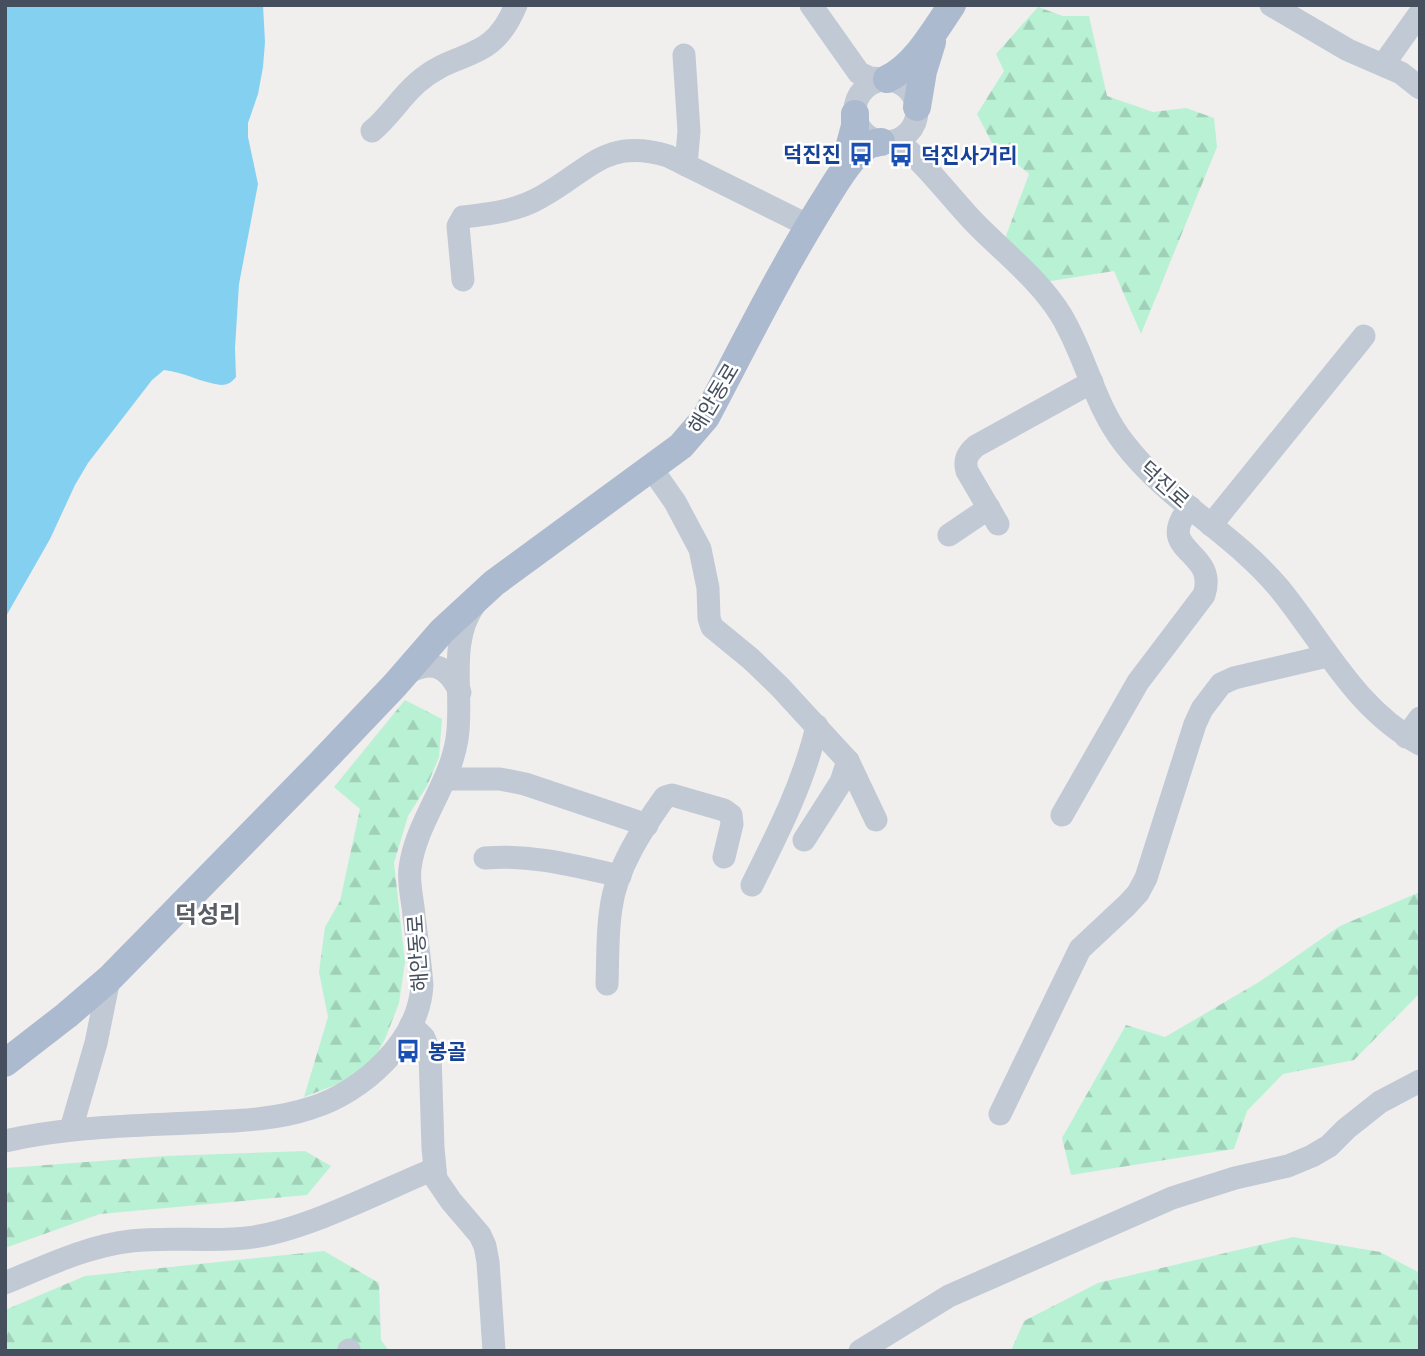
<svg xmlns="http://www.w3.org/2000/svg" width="1425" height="1356" viewBox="0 0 1425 1356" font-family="Mulish,'Noto Sans KR',sans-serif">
  <defs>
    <pattern id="forest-firs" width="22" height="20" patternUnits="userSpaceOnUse" patternTransform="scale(1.75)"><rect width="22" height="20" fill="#b9f1d4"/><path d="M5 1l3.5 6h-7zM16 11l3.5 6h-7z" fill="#a0d0b8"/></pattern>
  </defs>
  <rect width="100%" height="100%" fill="#f1eeee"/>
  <g fill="url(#forest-firs)">
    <path d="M1038 7 1063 16H1089L1107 96 1153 112 1186 108 1214 118 1217 147 1141 334 1114 271 1045 282 1003 244 1029 174 992 143 977 114 1004 71 996 54Z"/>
    <path d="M405 700 442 719 439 757 427 786 408 816 394 863 405 962 399 1003 385 1039 374 1059 346 1081 304 1097 328 1017 319 972 325 927 340 901 360 809 334 787Z"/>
    <path d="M1420 892V993L1354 1060 1283 1074 1247 1111 1234 1149 1071 1175 1062 1138 1126 1025 1165 1037 1259 982 1340 926Z"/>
    <path d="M305 1151 331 1166 307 1195 100 1214 5 1248V1169L7 1168 166 1156Z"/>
    <path d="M1293 1237 1380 1252 1420 1273V1351H1011L1024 1321 1098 1283Z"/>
    <path d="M324 1251 379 1283 381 1340 389 1351H5V1310L85 1276Z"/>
  </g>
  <path fill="#84d0f1" d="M5 5H263L265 42 263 67 258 94 248 123V137L258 184 239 284 235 348 236 377C232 382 228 385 221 385 202 383 184 372 164 370L152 380 88 463 75 485 50 539 5 618Z"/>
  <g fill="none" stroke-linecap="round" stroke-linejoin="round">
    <g stroke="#c0c9d4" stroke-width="23">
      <path d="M811 5 859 73 870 78 887 79"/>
      <path d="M1271 5 1348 50 1401 73 1420 88"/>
      <path d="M684 55 689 131 686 165"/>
      <path d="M1383 65 1420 13"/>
      <circle cx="886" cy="111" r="31"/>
      <path d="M372 131C389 117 400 98 417 83 457 47 491 66 516 5"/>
      <path d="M881 142 897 143 909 151C933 173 952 199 974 222 1003 252 1039 279 1061 315 1086 356 1094 405 1124 443 1167 500 1233 533 1279 588 1324 643 1355 709 1420 744"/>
      <path d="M463 280 458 226 463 217C489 214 517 211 541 197 589 171 605 137 668 156L809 226"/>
      <path d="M652 469 675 502 700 549 708 588 709 618 712 627 751 659 780 687 848 761 876 820"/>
      <path d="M998 524 967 471C964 460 967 454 976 446L1092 382"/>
      <path d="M1211 525 1364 336"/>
      <path d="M949 535 989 508"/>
      <path d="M402 676C429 660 446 662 460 692"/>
      <path d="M1406 737 1420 718"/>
      <path d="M445 779H500L525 784 647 825"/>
      <path d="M1062 815 1138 682 1204 595C1219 549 1152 553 1190 507"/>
      <path d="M804 840 841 782 848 761"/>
      <path d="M485 858C532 854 575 866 620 876"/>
      <path d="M752 885C778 833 804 782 817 726"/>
      <path d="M607 984C608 959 607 933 611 908 616 869 642 829 665 797L672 795 724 810 731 815 732 824 724 857"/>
      <path d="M411 1025 424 1038 430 1054 433 1148 436 1179 451 1201 480 1235 485 1246 488 1262 494 1351"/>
      <path d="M1000 1114 1080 949 1127 905 1138 893 1146 878 1195 724 1202 709 1221 684 1234 678 1327 656"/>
      <path d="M71 1129 96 1043 109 979"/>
      <path d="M5 1141C66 1127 128 1126 190 1123 230 1121 272 1121 311 1108 363 1092 419 1041 422 985 420 962 417 939 414 916 413 901 408 884 410 868 416 822 450 785 457 739 464 695 447 642 475 604"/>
      <path d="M5 1283C46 1266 87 1246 131 1241 172 1236 214 1243 254 1237 310 1228 381 1191 434 1169"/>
      <path d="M349 1351V1350"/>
      <path d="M860 1351 949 1296 1172 1198 1235 1178 1288 1166 1312 1156 1329 1146 1346 1129 1380 1102 1420 1081"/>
    </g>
    <g stroke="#acbacf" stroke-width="28">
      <path d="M887 79C915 66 934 31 952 5"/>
      <path d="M917 107 923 71 932 42"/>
      <path d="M844 167 855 126V114"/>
      <path d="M5 1063 67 1015 109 979 317 767 395 685 442 631 494 583 681 446 706 417C744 345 780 272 823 203 835 184 850 156 870 144 871 144 880 142 881 142"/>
    </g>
  </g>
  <defs>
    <g id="bus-bare" transform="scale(1.89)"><path d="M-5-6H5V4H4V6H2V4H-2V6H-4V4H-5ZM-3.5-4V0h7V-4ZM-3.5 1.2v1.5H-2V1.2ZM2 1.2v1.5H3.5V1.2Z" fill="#1a4fb4" stroke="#fff" stroke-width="2.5" paint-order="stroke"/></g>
  </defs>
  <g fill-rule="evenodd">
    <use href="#bus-bare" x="861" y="154"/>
    <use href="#bus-bare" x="901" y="155"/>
    <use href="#bus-bare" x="408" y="1051"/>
  </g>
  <g text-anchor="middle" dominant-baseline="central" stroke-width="5" stroke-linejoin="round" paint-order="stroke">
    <g font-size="21" font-weight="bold" fill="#164399" stroke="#fff" text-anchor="start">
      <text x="841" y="154" text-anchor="end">덕진진</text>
      <text x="921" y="155">덕진사거리</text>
      <text x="428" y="1051">봉골</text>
    </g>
    <g font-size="21" fill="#454f5d" stroke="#fff">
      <text transform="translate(713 398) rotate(-59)">해안동로</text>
      <text transform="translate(1165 484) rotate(42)">덕진로</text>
      <text transform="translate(417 953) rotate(-94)">해안동로</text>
    </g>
    <g font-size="24" font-weight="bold" fill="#5a5d63" stroke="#fff">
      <text x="208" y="914">덕성리</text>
    </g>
  </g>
  <rect width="1425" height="1356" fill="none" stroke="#454f5d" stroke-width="14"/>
</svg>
